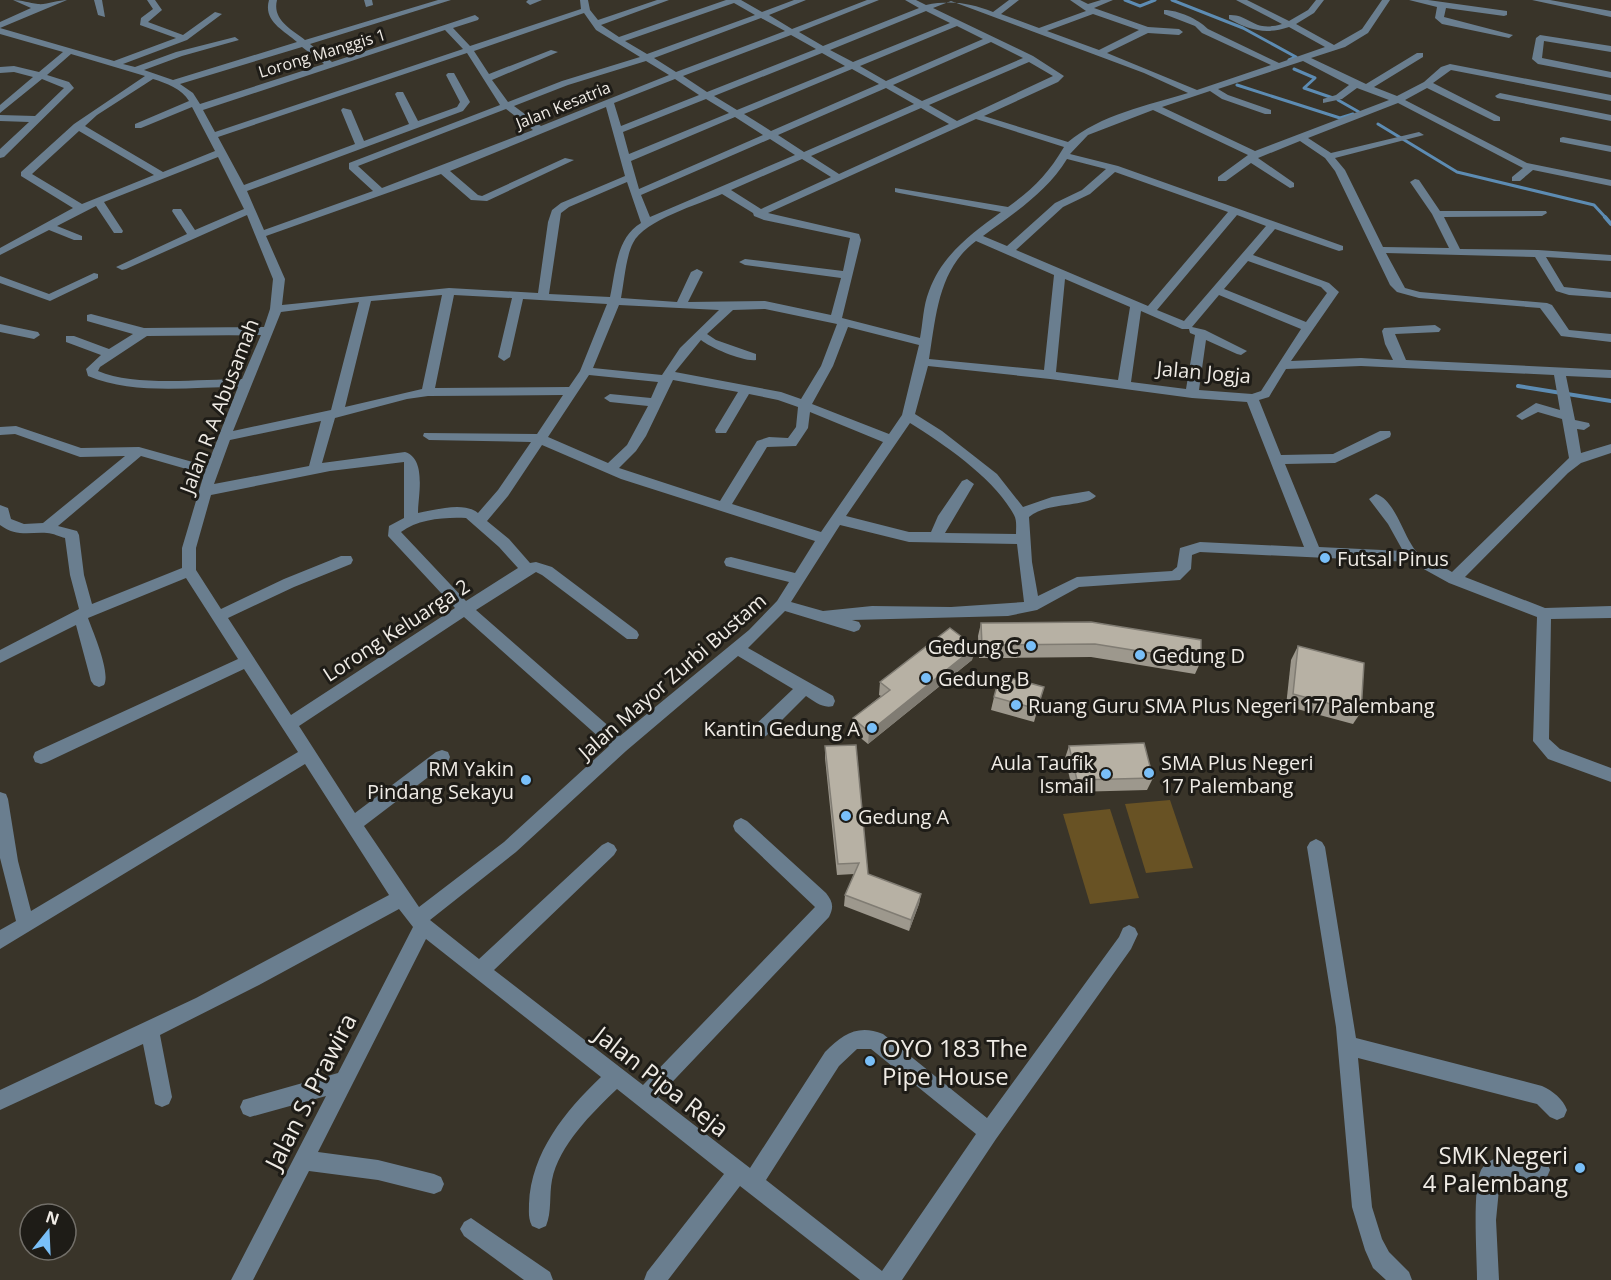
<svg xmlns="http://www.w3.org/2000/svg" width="1611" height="1280" viewBox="0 0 1611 1280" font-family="'Open Sans',sans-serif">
  <rect width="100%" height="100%" fill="#393429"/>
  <g fill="#685224">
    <path d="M1170 800 1193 868 1146 873 1125 804Z"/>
    <path d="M1110 809 1139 898 1090 904 1063 814Z"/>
  </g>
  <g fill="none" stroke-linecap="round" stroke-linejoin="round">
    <g stroke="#5d8cb3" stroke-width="3">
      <path d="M1125 0 1140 6 1155 0"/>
      <path d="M1172 0 1243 28 1296 57 1289 60"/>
      <path d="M1294 69 1315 78 1304 88 1333 98"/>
      <path d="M1237 85 1340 118 1353 114"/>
      <path d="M1338 100 1359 112"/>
      <path d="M1378 124 1457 172 1594 205 1606 218"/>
    </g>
    <g stroke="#5d8cb3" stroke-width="4">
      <path d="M1605 217 1611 224"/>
      <path d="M1518 386 1611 401"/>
    </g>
    <g fill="#6a7e8f" fill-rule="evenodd">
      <path d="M13 0C22 0 29 3 38 4 46 5 58 0 67 0L0 28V22L31 8Z"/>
      <path d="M94 0H102L105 17 98 15Z"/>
      <path d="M147 0H155L162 10 148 22 183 35 215 12 222 14 187 40 123 64 135 67 176 52 235 37 239 40 182 56 144 70 173 80 297 42C283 30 263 21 269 0H277C272 20 291 29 305 40L438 0H451L310 44 332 62 475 15 479 18 478 20 453 28 470 46 581 9 580 0H588L590 10 598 20 657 0H669L601 25 619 37 726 0H741L762 12 794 0H806L769 15 792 29 867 0H879L799 32 823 46 919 8 905 0H916L926 5C951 0 970 3 993 12L1009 0H1019L1001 14 1039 28 1086 11 1070 0H1080L1088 4 1101 0H1113L1094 8 1148 27 1179 29 1183 32 1179 35 1148 33 1107 53 1197 90 1271 65 1202 33 1195 26 1164 14V10C1178 10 1198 19 1208 29L1279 63 1325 47 1289 27C1265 35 1250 30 1229 19V15C1250 14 1253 33 1282 24L1236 0H1247L1289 21 1308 10 1316 0H1324L1314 13 1296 24 1334 45 1362 29 1382 0H1390L1368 33 1345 47 1311 58 1366 84 1417 53H1423V57L1374 87 1397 96 1424 82 1441 67 1450 64 1611 95V101L1451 70 1433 83 1500 117V121H1494L1427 88 1405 100 1527 163 1611 180V186L1533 170 1520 181H1512V177L1523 168 1398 103 1308 138 1331 153 1419 132 1424 135 1335 158 1345 170 1383 247 1449 248 1432 214 1410 182 1415 179 1419 180 1440 211H1546L1547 213 1542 216 1444 217 1460 249 1538 250 1611 255V261L1546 257 1564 287 1611 292V298L1569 295 1556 291 1535 257 1386 253 1405 288 1420 292 1547 303 1552 305 1569 330 1611 334V342L1561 336 1540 308 1419 298 1397 292 1390 285 1335 171 1325 158 1300 141 1258 158 1294 183V187L1290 188 1251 163 1226 181H1218V177L1248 155 1153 110 1088 135 1070 154 1118 166 1343 246V250L1339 251 1275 229 1253 255 1329 283 1339 292 1291 361 1361 358 1393 360 1385 344 1382 331 1384 328 1435 325 1441 329 1439 332 1395 334 1406 360 1611 370V378L1566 376 1575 420 1589 423 1590 426 1584 430 1577 429 1581 453 1611 444V453L1581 463 1568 473 1465 577 1545 608 1611 606V618L1551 619 1549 739 1560 749 1611 768V782L1548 759 1533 741 1537 617 1449 583 1411 562 1200 552 1192 555 1191 569 1180 580 1079 587 1037 610 1008 616 852 620 859 622 861 626 859 630 854 632 785 611 748 648 833 696 835 701 833 706C823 709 814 701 806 696L766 736 760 738 754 736 752 731 754 726 793 689 738 656 626 751 516 852 430 920 479 959 602 845 608 842 614 845 617 850 614 855 494 970 643 1085 815 907 735 831 733 826 735 821 741 818 747 821 826 893C833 902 834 907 829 917L658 1097 750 1168 825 1052C843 1034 858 1024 883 1034L987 1118 1119 937 1123 928 1129 925 1135 928 1138 934 1131 949 996 1139 902 1280H860L740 1186 668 1280H644L647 1272 724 1174 617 1089C592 1113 559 1145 552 1180 549 1195 552 1212 546 1226L539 1229 532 1226C528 1218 529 1212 529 1204 531 1153 565 1111 601 1077L426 939 318 1152 378 1160 434 1174 441 1177 444 1184 441 1191 434 1194 378 1180 309 1171 253 1280H231L326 1096 250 1117 243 1114 240 1107 243 1100 338 1073 413 927 399 909 259 985 160 1035 172 1097 169 1104 162 1107 155 1104 143 1044 0 1110V1090L196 998 389 895 305 764 0 949V930L16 921 0 858V792L6 794 8 799 18 861 31 911 298 752 244 669 47 762 41 764 35 762 33 757 35 752 238 659 186 578 88 618C93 632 111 673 104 685L99 687 94 685 91 681 76 625 0 663V650L79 609 70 575 65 538C60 537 53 533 47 533 29 532 16 537 0 525V505L8 508 11 519 24 524 43 523 125 456 80 457 15 434 0 435V427L16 426 81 448 139 447 207 466 238 387C189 387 133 395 88 376L86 369 101 355 66 342V336H74L109 349 133 334 87 321V315L91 314 144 328 264 327 270 309 273 279 247 215 126 269 122 270 116 267 187 234 172 211 173 209H181L195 230 244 209 218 157 104 202 123 231 122 233H114L96 206 57 226 82 236V240H74L49 230 0 255V248L73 208 21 176V172L74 124 145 76 71 54 47 75 69 82 74 88 4 157 0 158V149L29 122 0 121V115L35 116 64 88 42 79 0 113V105L33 77 14 72 0 73V67L14 66 39 72 63 52 0 34V28L114 61 176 38 140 25 141 18 153 9ZM951 1 1144 73 1188 93C1148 105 1100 115 1068 142L984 116 1058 82 1064 76 1033 56 933 8ZM734 3 755 15 647 54 625 41ZM926 11 950 23 853 62 830 50ZM584 13 596 30 640 57 562 81 508 102 492 80 558 52 551 50 489 74 474 51ZM1093 14 1139 30 1099 50 1047 31ZM761 18 785 31 676 72 654 58ZM957 26 983 39 886 81 860 66ZM445 30 463 49 215 132 203 110ZM791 35 816 49 707 92 683 76ZM991 42 1023 58 922 101 893 85ZM302 47 324 64 200 104 193 93 180 84ZM467 53 500 105 349 163V169L373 191 264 230 247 191 463 111 470 102 454 73H448L446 75 460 102 457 107 418 121 403 92H397L395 94 409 124 364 141 351 110 343 108 341 110 355 144 244 185 218 137ZM822 53 845 66 737 110 714 96ZM646 61 669 75 541 126 514 106 568 85ZM1303 61 1349 85 1336 95 1323 99V103L1342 99 1357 88 1389 100 1255 151 1162 107 1210 91 1222 99 1265 114H1271V110L1228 95 1218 89ZM1029 62 1053 76 957 121 929 105ZM852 69 879 84 771 131 744 114ZM153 79C166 83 182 89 189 101L135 124V128H141L192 107 215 151 163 172 85 126 97 115ZM675 79 699 95 621 126 614 103ZM886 88 914 104 804 152 778 135ZM706 99 729 113 629 154 623 132ZM606 107 625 176 561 203 552 210 548 222 538 293 449 288 282 305 285 279 266 236 441 174 471 200 487 201 574 160 565 158 482 196 478 195 450 171ZM921 108 949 124 839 174 811 156ZM506 109 533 130 382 188 358 166ZM735 117 763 135 639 189 631 161ZM976 119 1064 147C1048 174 1033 189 1008 207L895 188V192L899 193 1001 212C971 234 942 255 929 291 923 306 923 323 920 338L842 318 861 240 859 234 768 213ZM79 131 154 175 82 204 32 174ZM770 139 795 155 650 217 641 195ZM802 159 831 177 761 209 731 190ZM1067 159 1106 169 1082 190 1055 203 1007 246 983 236C1014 213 1046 193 1067 159ZM1115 172 1228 212 1148 306 1016 250 1063 207 1090 194ZM627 182 641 223C616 238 616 270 610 297L549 294 561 213 569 207ZM722 194 753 213 754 216 764 220 850 238 843 271 745 259 739 262 745 265 841 278 831 315 765 301 688 302 703 272 697 269 691 272 677 302 621 298C624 283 626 256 633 243 644 220 700 204 722 194ZM1237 215 1266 226 1184 321 1157 310ZM976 241 1054 275 1044 370 929 359C936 317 938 269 976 241ZM1248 261 1321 287 1327 293 1306 322 1224 289ZM1065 279 1130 307 1118 380 1056 372ZM442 295 422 389 345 407 371 301ZM454 295 512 298 498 357 504 361 510 357 523 299 607 304 580 371 569 387 435 388ZM1219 295 1301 329 1261 391 1252 394 1199 390 1206 340 1237 354 1241 355 1247 351 1205 330 1192 327ZM359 302 331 410 233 431 281 312ZM619 305 719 310 680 348 662 375 593 368ZM765 309 837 324 821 366 801 399 781 392 675 372 701 340C711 348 744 362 756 360V354L716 340 707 334 733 310ZM1141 311 1182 329H1189L1190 333 1195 335 1186 389 1131 382ZM848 327 919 345 902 415 889 434 812 404 833 366ZM261 335 242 379C201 379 135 387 98 371L100 367 147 336ZM928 366 1050 379 1192 398 1247 402 1304 547 1200 542 1180 548 1177 567 1172 571 1077 577 1038 596 1032 562 1029 517C1046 502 1087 507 1096 496L1089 491 1052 497 1023 507 997 474 942 431 915 414ZM1361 366 1554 375 1560 410 1536 403 1516 416 1522 420 1538 412 1562 419 1569 458 1452 572C1442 566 1428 561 1419 554 1404 541 1397 501 1376 494L1369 499 1388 524 1403 551 1319 547 1285 464 1335 463 1390 437 1391 434 1390 431H1380L1333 454 1281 455 1259 400 1269 397 1286 369ZM589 375 658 382 651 398 610 394 604 398 610 402 648 406 627 445 608 463 548 437ZM673 380 738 392 715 430 716 433H726L749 394 778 400 798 407 796 427 788 438 769 437 757 441 720 501 619 468 636 451 646 436ZM563 395 537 434 424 433 423 436 429 440 531 442 498 490 478 513C464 501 435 510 418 513 418 496 427 459 405 452L322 463 335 418 407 399 428 396ZM810 412 883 442 821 532 732 504 767 447 796 446 808 428ZM321 421 309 466 214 484 230 440ZM910 423C945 445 994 478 1014 515 1017 520 1016 528 1016 534L945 533 974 484 967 479 962 481 938 516 931 532H909L846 516ZM542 445 621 479 815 541 795 573 731 557 726 558 724 562 726 566 789 582 777 601 749 630 620 736 476 610 536 572 542 575 627 639H637L639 635 637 631 552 567 536 562 530 563 509 539 487 521 508 496ZM141 456 204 474 182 548V568L92 604 84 575 79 535 77 531 58 526ZM404 462V518L389 526 388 536 455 608 291 715 228 618 294 587 351 564 353 560 351 556H341L284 579 221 609 196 570V548L211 495 330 471ZM466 518 499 547 518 568 466 601 401 532C418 519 445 517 466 518ZM840 525 909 542 1017 544 1024 602 951 607 872 606 823 611 791 602ZM464 617 609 746 504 842 419 907 364 826 448 762 450 757 448 752 442 750 436 752 355 813 299 726ZM857 1049H871L976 1134 882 1271 766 1180 839 1066Z"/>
      <path d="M364 0H372L373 5 366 7Z"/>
      <path d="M528 0H542L530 5 526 2Z"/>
      <path d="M1409 0H1428L1507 11V15L1504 16 1446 8 1444 17 1513 35 1509 38 1442 24 1435 18 1437 7Z"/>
      <path d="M1532 0H1550L1611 11V17Z"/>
      <path d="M1540 35 1611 46V52L1544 41 1542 58 1611 72V78L1538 64 1532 59 1536 38Z"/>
      <path d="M1500 93 1611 115V121L1497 98 1495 96Z"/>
      <path d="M1563 137 1611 146V152L1560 142V138Z"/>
      <path d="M94 273 98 274V278L50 301 0 283V276L49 294Z"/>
      <path d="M0 324 38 332 40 335 34 339 0 332Z"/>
      <path d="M1316 839 1322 842 1325 847 1356 1038 1542 1086C1553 1091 1563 1099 1567 1110L1564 1117 1557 1120 1550 1117 1537 1104 1358 1058 1372 1207 1382 1239 1389 1252 1409 1272 1412 1280H1386L1373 1268 1365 1250 1352 1207 1336 1027 1307 847 1310 842Z"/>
      <path d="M1500 1156 1540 1160 1547 1163 1550 1170 1547 1177 1540 1180 1503 1177 1500 1179 1496 1220 1499 1280H1477C1477 1256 1472 1190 1481 1170 1485 1163 1493 1159 1500 1156Z"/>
      <path d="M471 1218 550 1272 553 1280H524L464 1236 460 1229 464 1222Z"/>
    </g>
  </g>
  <g fill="#9d988d">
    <path d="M981 623 1201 661 1195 674 1091 657 979 658 978 636Z"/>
    <path d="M1298 646 1361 712 1353 724 1286 706 1291 660Z"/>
    <path d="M975 647 972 660 868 744 852 731 853 718 881 696 879 695 880 682Z"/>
    <path d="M1044 687 1034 722 991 710 994 697Z"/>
    <path d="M825 746 868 874 921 894 919 904 909 931 844 906 845 895 854 874 837 875 825 758Z"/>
    <path d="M1069 746 1153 778 1147 790 1073 792 1065 758Z"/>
  </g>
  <g fill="#807c73">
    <path d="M975 647 972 660 868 744 869 732Z"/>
    <path d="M921 894 919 904 909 931 911 920Z"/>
  </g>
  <g fill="#b7b1a4" stroke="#807c73" stroke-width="1.5">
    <path d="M1091 622 1201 640V661L1095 644 982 645 981 623Z"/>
    <path d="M950 628 975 647 869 732 853 718 890 690 880 682Z"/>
    <path d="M1298 646 1364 663 1361 712 1293 694Z"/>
    <path d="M1000 675 1044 687 1037 709 994 697Z"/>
    <path d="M1144 743 1153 778 1077 780 1069 746Z"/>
    <path d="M856 745 868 874 921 894 911 920 845 895 859 863 838 864 825 746Z"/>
  </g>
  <g fill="#79bff8" stroke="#1e1c17" stroke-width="2">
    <circle cx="1325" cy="558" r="6"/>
    <circle cx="1031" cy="646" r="6"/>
    <circle cx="1140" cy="655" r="6"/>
    <circle cx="926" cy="678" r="6"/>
    <circle cx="1016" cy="705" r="6"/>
    <circle cx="872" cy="728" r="6"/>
    <circle cx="1149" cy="773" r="6"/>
    <circle cx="1106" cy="774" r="6"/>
    <circle cx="526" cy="780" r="6"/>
    <circle cx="846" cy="816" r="6"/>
    <circle cx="870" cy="1061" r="6"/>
    <circle cx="1580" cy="1168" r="6"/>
  </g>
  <g text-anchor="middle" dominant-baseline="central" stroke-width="6" stroke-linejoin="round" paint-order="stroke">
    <g font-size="16" fill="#efebe5" stroke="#1e1c17">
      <text transform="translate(322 53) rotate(-17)">Lorong Manggis 1</text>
      <text transform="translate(563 105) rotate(-22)">Jalan Kesatria</text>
    </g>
    <g font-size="20" fill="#efebe5" stroke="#1e1c17">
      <text transform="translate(1204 372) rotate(5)">Jalan Jogja</text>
      <text transform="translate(219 406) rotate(-69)">Jalan R A Abusamah</text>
      <text transform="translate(396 630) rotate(-33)">Lorong Keluarga 2</text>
      <text transform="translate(672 676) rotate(-41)">Jalan Mayor Zurbi Bustam</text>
    </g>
    <g font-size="20" fill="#efebe5" stroke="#1e1c17" text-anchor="start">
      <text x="1337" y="558">Futsal Pinus</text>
      <text x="1019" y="646" text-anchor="end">Gedung C</text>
      <text x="1152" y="655">Gedung D</text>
      <text x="938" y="678">Gedung B</text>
      <text x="1028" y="705">Ruang Guru SMA Plus Negeri 17 Palembang</text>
      <text x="860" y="728" text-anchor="end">Kantin Gedung A</text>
      <text x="1094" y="762" text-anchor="end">Aula Taufik<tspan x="1094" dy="23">Ismail</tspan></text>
      <text x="1161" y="762">SMA Plus Negeri<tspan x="1161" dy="23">17 Palembang</tspan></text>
      <text x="514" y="768" text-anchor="end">RM Yakin<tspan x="514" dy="23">Pindang Sekayu</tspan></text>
      <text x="858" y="816">Gedung A</text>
    </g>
    <g font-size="24" fill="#efebe5" stroke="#1e1c17" text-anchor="start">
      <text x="882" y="1047">OYO 183 The<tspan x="882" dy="28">Pipe House</tspan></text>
      <text x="1568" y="1154" text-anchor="end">SMK Negeri<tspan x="1568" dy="28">4 Palembang</tspan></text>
    </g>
    <g font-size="24" fill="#efebe5" stroke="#1e1c17">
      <text transform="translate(662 1081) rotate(38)">Jalan Pipa Reja</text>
      <text transform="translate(310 1091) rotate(-63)">Jalan S. Prawira</text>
    </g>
  </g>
  <g transform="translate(48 1232) rotate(18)"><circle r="28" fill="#1e1c17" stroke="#726f69" stroke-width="1.5"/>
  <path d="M0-4.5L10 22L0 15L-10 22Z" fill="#79bff8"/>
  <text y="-9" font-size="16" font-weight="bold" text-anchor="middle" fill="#efebe5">N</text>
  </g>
</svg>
